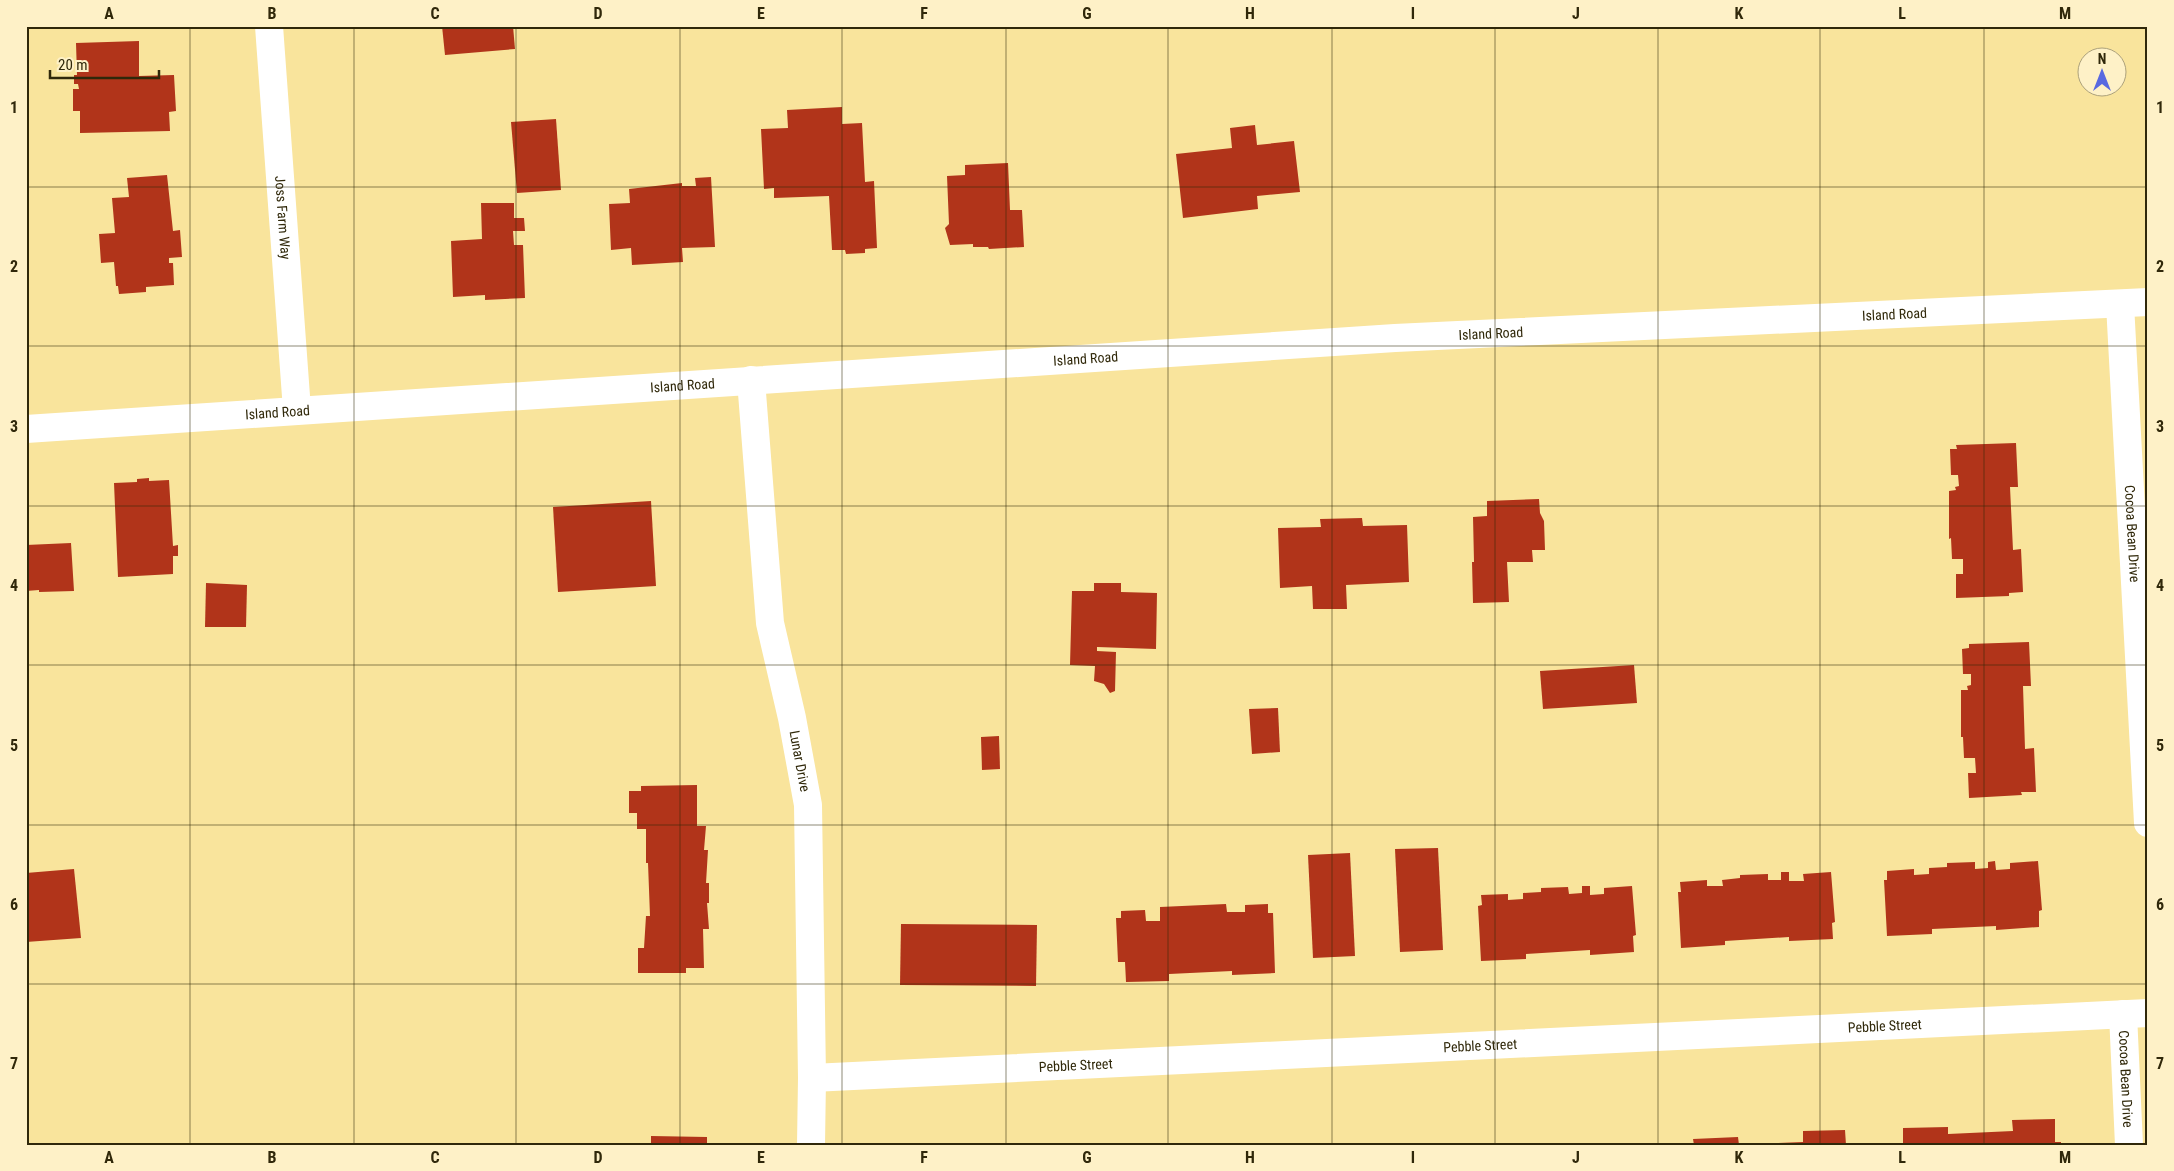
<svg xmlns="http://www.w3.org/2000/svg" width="2174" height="1171" viewBox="0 0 2174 1171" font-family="'Roboto Condensed',sans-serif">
  <rect width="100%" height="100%" fill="#f9e49c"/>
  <g fill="#b1341a">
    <path d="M442 26H513L515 49 445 55Z"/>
    <path d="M139 41V76L174 75 176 111 169 112 170 131 80 133V111H73V89H79L78 84H74V75H77L76 43Z"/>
    <path d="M842 107V124L862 123 865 182 874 181 877 248 865 249V253L846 254 845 250H832L829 196 774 198V188L764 189 761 129 788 128 787 110Z"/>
    <path d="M556 119 561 190 517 193 511 122Z"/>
    <path d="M1255 125 1257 145 1294 141 1300 192 1257 196 1258 209 1183 218 1176 154 1232 148 1230 128Z"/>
    <path d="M1008 163 1010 210H1022L1024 247 989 249 988 247H973V244L950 245 945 228 949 224 947 176 965 175V165Z"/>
    <path d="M167 175 173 231 180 230 182 257 169 258V263H173L174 285 146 287V292L119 294 118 286H116L114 262 101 263 99 234 115 233 112 198 129 197 127 178Z"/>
    <path d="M711 177 715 247 682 248 683 262 632 265 631 248 611 250 609 204 630 203 629 189 682 183V186H696L695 178Z"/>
    <path d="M481 203H514V218H524L525 231H513L514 245H523L525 298 485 300V295L453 297 451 241 482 239Z"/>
    <path d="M2016 443 2018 487H2010L2013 550 2021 549 2023 592 2009 593V596L1956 598V574H1963V559H1952L1951 538 1949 539V491L1956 490 1955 487 1959 486 1958 475H1951L1950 449H1957L1956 445Z"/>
    <path d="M149 478V481L169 480 173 546 178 545V556H173V574L118 577 114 483 137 482V479Z"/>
    <path d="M1539 499 1540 513 1544 521 1545 550H1532L1533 562H1507L1509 602 1473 603 1472 562H1474L1473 517 1487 516V501Z"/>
    <path d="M651 501 656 586 558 592 553 507Z"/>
    <path d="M1362 518 1363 526 1407 525 1409 582 1346 585 1347 609H1313L1312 586 1280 588 1278 528 1321 527 1320 519Z"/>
    <path d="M71 543 74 591 39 592V590L26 591V545Z"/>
    <path d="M206 583 247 585 246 627H205Z"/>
    <path d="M1094 583H1121V592L1157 593 1156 649 1097 647V651L1116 652 1115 691 1110 693 1104 684 1094 681 1095 666 1070 665 1072 591H1094Z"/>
    <path d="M2029 642 2031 686H2023L2025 749 2034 748 2036 792H2021L2022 795 1969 798 1968 773H1976L1975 758H1964L1963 737H1961V690H1968L1967 686 1971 685V674H1963L1962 649 1969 648V644Z"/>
    <path d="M1634 665 1637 703 1543 709 1540 671Z"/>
    <path d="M1278 708 1280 752 1252 754 1249 709Z"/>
    <path d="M999 736 1000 769 982 770 981 737Z"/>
    <path d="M697 785V826H706L704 850H708L706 883H709V903H707L709 929H703L704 968H686V973H638V948H644L646 916H650L648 863H646V829H637V813H629V791H641V786Z"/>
    <path d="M1438 848 1443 950 1400 952 1395 849Z"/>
    <path d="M1350 853 1355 956 1313 958 1308 855Z"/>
    <path d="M1995 861 1996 870 2010 869V863L2038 861 2042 910 2039 911V927L1996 930V926L1932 929V934L1887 936 1884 880H1887V871L1914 869V875L1929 874V868L1947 867V863L1975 862V869L1988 868V862Z"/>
    <path d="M74 869 81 938 26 942V873Z"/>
    <path d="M1781 872H1789V881H1804L1803 874 1831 872 1835 922 1832 923 1833 939 1789 941V937L1725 941V945L1681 948 1678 892H1681L1680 882 1707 880V886H1723L1722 880 1740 878V875L1768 874V880H1781Z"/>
    <path d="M1582 886H1590V895L1604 894V888L1632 886 1636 935 1633 936 1634 952 1590 955V950L1526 954V959L1481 961 1478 906 1482 905 1481 895 1508 894V900L1523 899V893L1541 892V888L1568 887 1569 894 1582 893Z"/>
    <path d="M1226 904 1227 912H1245V905L1268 904V913H1273L1275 973 1232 975V971L1169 974V981L1126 982 1125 962H1118L1116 918H1121V911L1145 910 1146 921H1160V907Z"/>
    <path d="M901 924 1037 925 1036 986 900 985Z"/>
    <path d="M2055 1119V1142H2061V1145H1903V1128L1948 1127V1134L2013 1131 2012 1120Z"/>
    <path d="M1845 1130 1846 1145H1777V1143L1803 1142V1131Z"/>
    <path d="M651 1136 707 1137V1145H651Z"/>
    <path d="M1738 1137 1739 1145H1694L1693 1139Z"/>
  </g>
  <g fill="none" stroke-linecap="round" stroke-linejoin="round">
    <g stroke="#fff" stroke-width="28">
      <path id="s1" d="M269 26 297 410"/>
      <path id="s2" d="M2120 304 2148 823"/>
      <path id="s3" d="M751 380 770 623 792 718 808 805 812 1078 811 1145"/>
      <path id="s4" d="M26 429 1395 338 2148 302"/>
      <path id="s5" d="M2123 1014 2129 1145"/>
      <path id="s6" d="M812 1078 2148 1013"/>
    </g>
  </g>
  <path fill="none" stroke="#30280a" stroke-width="1" stroke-opacity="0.55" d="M190 26V1145M354 26V1145M516 26V1145M680 26V1145M842 26V1145M1006 26V1145M1168 26V1145M1332 26V1145M1495 26V1145M1658 26V1145M1820 26V1145M1984 26V1145M26 187H2148M26 346H2148M26 506H2148M26 665H2148M26 825H2148M26 984H2148"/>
  <g text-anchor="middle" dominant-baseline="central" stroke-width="5" stroke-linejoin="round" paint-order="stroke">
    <g font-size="14" fill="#30280a" stroke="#fef1c7">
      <text stroke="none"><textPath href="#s1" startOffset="192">Joss Farm Way</textPath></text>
      <text stroke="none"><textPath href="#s4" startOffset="1872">Island Road</textPath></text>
      <text stroke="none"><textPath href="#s4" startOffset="1468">Island Road</textPath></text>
      <text stroke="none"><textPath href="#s4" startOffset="1062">Island Road</textPath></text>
      <text stroke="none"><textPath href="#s4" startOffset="658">Island Road</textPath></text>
      <text stroke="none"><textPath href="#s4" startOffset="252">Island Road</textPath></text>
      <text stroke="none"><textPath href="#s2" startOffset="230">Cocoa Bean Drive</textPath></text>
      <text stroke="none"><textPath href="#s3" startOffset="385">Lunar Drive</textPath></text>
      <text stroke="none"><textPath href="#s6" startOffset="1074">Pebble Street</textPath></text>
      <text stroke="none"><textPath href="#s6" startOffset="669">Pebble Street</textPath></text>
      <text stroke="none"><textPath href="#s6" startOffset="264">Pebble Street</textPath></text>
      <text stroke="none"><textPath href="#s5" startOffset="65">Cocoa Bean Drive</textPath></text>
    </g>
  </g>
  <rect width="2174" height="1171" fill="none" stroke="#fef1c7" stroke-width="55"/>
  <g transform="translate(2102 72)"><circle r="24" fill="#fef1c7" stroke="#aca17b"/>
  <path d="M0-4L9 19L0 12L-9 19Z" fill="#5969e0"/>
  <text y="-8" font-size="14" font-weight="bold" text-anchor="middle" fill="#30280a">N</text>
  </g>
  <path d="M50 70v8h109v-8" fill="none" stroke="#30280a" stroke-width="2.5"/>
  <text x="58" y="70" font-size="15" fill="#30280a" stroke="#fef1c7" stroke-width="4" paint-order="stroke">20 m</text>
  <rect x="28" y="28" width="2118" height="1116" fill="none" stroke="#30280a" stroke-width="2"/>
  <g font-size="16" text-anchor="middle" font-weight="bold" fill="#30280a">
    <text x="109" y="19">A</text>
    <text x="272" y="19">B</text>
    <text x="435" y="19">C</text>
    <text x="598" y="19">D</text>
    <text x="761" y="19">E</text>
    <text x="924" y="19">F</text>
    <text x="1087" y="19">G</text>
    <text x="1250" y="19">H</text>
    <text x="1413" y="19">I</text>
    <text x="1576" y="19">J</text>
    <text x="1739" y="19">K</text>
    <text x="1902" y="19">L</text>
    <text x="2065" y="19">M</text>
    <text x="14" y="113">1</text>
    <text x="2160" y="113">1</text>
    <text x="14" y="272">2</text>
    <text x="2160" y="272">2</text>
    <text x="14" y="432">3</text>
    <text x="2160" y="432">3</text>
    <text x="14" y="591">4</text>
    <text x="2160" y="591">4</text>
    <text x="14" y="751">5</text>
    <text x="2160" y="751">5</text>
    <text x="14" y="910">6</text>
    <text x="2160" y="910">6</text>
    <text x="14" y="1069">7</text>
    <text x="2160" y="1069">7</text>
    <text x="109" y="1163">A</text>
    <text x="272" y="1163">B</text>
    <text x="435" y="1163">C</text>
    <text x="598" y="1163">D</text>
    <text x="761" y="1163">E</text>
    <text x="924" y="1163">F</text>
    <text x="1087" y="1163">G</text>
    <text x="1250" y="1163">H</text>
    <text x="1413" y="1163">I</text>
    <text x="1576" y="1163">J</text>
    <text x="1739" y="1163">K</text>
    <text x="1902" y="1163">L</text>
    <text x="2065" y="1163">M</text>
  </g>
</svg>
